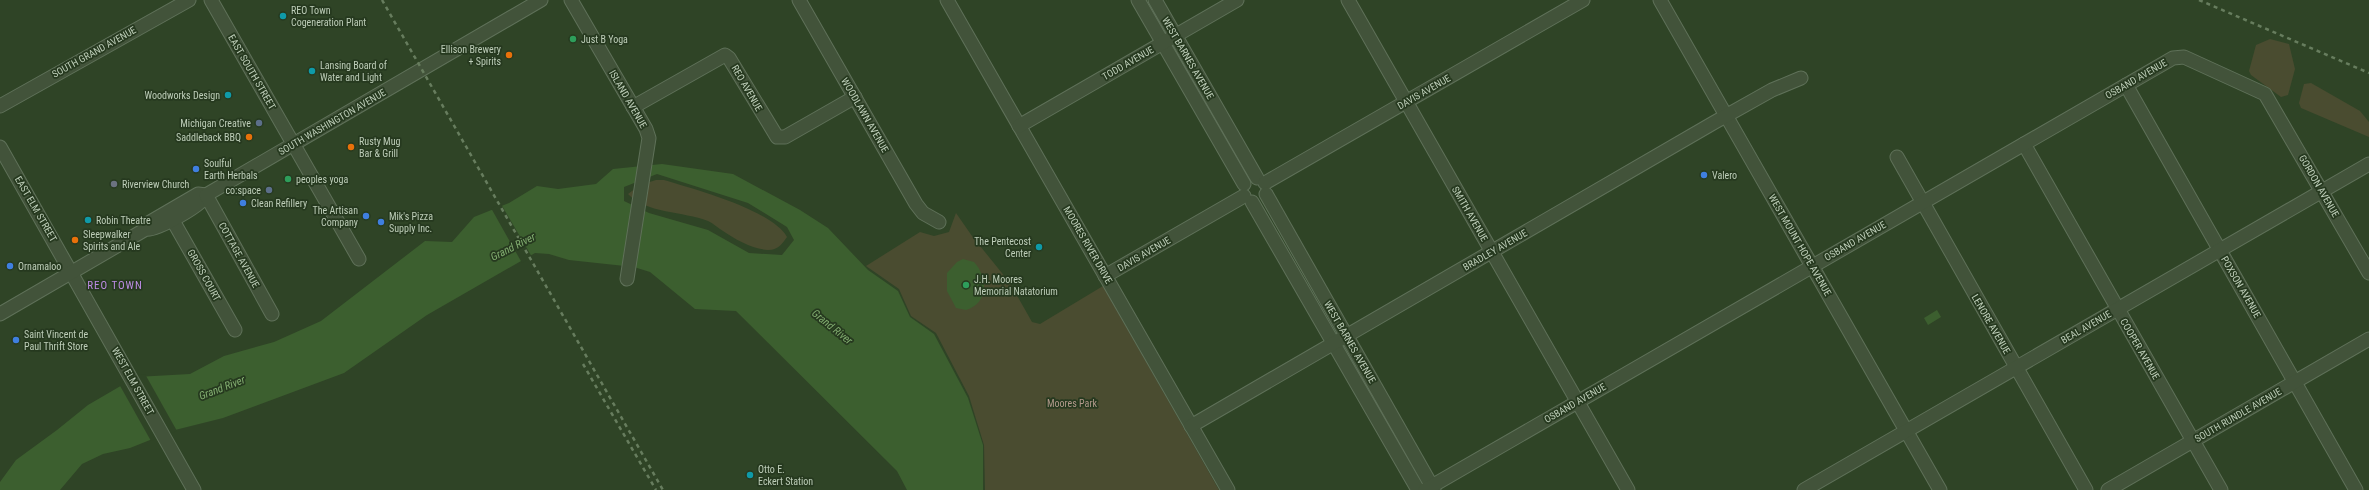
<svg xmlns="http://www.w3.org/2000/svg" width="2369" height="490" viewBox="0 0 2369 490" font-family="'Roboto Condensed',sans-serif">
  <rect width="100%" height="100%" fill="#2f4426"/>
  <g fill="#4a4c30">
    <path d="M2270 39 2289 44 2295 69 2288 95 2281 97 2251 75 2249 71 2256 45Z"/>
    <path d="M2311 83 2360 111 2369 122V137L2301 108 2299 103 2304 84Z"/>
    <path d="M656 180H664C694 189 772 210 787 237 782 244 778 250 768 250 753 249 736 240 723 231 718 228 713 223 708 221 683 211 647 214 628 194L640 185Z"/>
    <path d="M956 213 972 236 1010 283 1032 322 1040 324 1103 286 1219 490H985L984 445 969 396 936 333 911 316 899 289 866 266 920 232 934 236 949 232Z"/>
  </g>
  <g fill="#3c5f2f" fill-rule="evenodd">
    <path d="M662 164 733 174 800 210 828 228 868 270 898 291 910 317 934 334 968 398 983 445V490H907L897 471 736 311 695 309 650 272 634 267 569 260 549 254 535 253 427 315 344 373 223 418 175 430 130 448 103 454 82 464 60 490H0V482L16 460 57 430 88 405 136 377 190 374 224 356 274 342 321 321 425 241 452 242 474 217 509 203 537 186 558 189 596 184 613 169ZM657 174 748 203 787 227 794 240 782 255 749 253 708 230 649 213 624 201V187Z"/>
    <path d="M963 259 974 262C988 277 989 303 966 310L956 308 947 291V273L957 262Z"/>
    <path d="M1937 310 1941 317 1928 325 1924 318Z"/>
  </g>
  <g fill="#2f4426">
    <path d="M501 204 532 257 522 263 491 208Z"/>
    <path d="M145 374 177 431 151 441 119 384 136 375Z"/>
  </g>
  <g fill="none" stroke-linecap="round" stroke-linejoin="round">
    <g stroke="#5f7159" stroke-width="15">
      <g id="minor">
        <path d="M211 0 359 259"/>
        <path d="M571 0 646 129 649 138 627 279"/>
        <path d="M799 0 916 204 923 213 939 222"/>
        <path d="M947 0 1228 490"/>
        <path d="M1138 0 1244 184"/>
        <path d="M1155 0 1257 178"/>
        <path d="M1348 0 1628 490"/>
        <path d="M1660 0 1940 490"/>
        <path d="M2126 85 2356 490"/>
        <path d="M0 106 189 0"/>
        <path d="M633 107 725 55 729 58 777 137H785L855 97"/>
        <path d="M1019 126 1237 0"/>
        <path d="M2024 144 2221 490"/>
        <path d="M0 147 194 490"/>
        <path d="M1897 157 2086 490"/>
        <path d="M1265 183 1583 0"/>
        <path d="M1266 194 1434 490"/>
        <path d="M1252 202 1418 490"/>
        <path d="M172 219 235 330"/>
        <path d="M1105 276 1244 196"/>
        <path d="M0 314 146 229C154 232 205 204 206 195L198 194 150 222 146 229"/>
        <path d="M272 314 206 195 541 0"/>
        <path d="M1191 426 1715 122 1772 90 1801 78"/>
        <path d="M1425 490 2173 58 2184 57 2265 94 2369 273"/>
        <path d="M1804 490 2369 164"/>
        <path d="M2108 490 2369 339"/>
      </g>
    </g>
    <use href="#minor" stroke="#42533a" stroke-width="13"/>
    <g stroke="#677d5e" stroke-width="2.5" stroke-dasharray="4 4" stroke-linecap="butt">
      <path d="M382 0 663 490"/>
      <path d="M2199 0 2369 73"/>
      <path d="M583 364 656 490"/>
    </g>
  </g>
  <g fill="#0f9aa8" stroke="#26391f" stroke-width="1.5">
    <circle cx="283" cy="16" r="4"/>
    <circle cx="312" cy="71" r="4"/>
    <circle cx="228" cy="95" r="4"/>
    <circle cx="88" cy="220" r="4"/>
    <circle cx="1039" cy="247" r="4"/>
    <circle cx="750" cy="475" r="4"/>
  </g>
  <g fill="#2e9e5b" stroke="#26391f" stroke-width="1.5">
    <circle cx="573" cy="39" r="4"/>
    <circle cx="288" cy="179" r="4"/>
    <circle cx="966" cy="285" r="4"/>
  </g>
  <g fill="#e8710a" stroke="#26391f" stroke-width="1.5">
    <circle cx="509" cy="55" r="4"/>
    <circle cx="249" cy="137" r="4"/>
    <circle cx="351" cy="147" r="4"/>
    <circle cx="75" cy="240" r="4"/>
  </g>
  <g fill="#5c6f8a" stroke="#26391f" stroke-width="1.5">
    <circle cx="259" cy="123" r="4"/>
    <circle cx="269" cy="190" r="4"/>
  </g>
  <g fill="#3f7fe0" stroke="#26391f" stroke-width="1.5">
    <circle cx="196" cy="169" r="4"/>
    <circle cx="1704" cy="175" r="4"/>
    <circle cx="243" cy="203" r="4"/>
    <circle cx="366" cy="216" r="4"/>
    <circle cx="381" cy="222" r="4"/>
    <circle cx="10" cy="266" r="4"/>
    <circle cx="16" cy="340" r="4"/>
  </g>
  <circle fill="#6b7280" stroke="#26391f" stroke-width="1.5" cx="114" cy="184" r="4"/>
  <g text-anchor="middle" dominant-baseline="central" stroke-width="3.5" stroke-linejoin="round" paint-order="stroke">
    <g font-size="10" fill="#bdcdb8" stroke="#26391f" text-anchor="start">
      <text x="291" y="10">REO Town<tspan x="291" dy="12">Cogeneration Plant</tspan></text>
      <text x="581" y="39">Just B Yoga</text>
      <text x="501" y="49" text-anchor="end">Ellison Brewery<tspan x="501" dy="12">+ Spirits</tspan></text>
      <text x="320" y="65">Lansing Board of<tspan x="320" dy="12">Water and Light</tspan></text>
      <text x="220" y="95" text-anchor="end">Woodworks Design</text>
      <text x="251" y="123" text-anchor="end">Michigan Creative</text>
      <text x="241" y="137" text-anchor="end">Saddleback BBQ</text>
      <text x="359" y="141">Rusty Mug<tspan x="359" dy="12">Bar &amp; Grill</tspan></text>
      <text x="204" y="163">Soulful<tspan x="204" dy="12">Earth Herbals</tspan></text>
      <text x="1712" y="175">Valero</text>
      <text x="296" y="179">peoples yoga</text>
      <text x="122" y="184">Riverview Church</text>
      <text x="261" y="190" text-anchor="end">co:space</text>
      <text x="251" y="203">Clean Refillery</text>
      <text x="358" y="210" text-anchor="end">The Artisan<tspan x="358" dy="12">Company</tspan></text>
      <text x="389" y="216">Mik's Pizza<tspan x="389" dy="12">Supply Inc.</tspan></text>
      <text x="96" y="220">Robin Theatre</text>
      <text x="83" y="234">Sleepwalker<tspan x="83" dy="12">Spirits and Ale</tspan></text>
      <text x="1031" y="241" text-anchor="end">The Pentecost<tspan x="1031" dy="12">Center</tspan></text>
      <text x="18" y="266">Ornamaloo</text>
      <text x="974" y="279">J.H. Moores<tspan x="974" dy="12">Memorial Natatorium</tspan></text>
      <text x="24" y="334">Saint Vincent de<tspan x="24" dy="12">Paul Thrift Store</tspan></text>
      <text x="758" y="469">Otto E.<tspan x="758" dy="12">Eckert Station</tspan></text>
    </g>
    <g font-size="10" fill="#bdcdb8" stroke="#26391f">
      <text transform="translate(94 52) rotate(-29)">SOUTH GRAND AVENUE</text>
      <text transform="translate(1188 58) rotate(60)">WEST BARNES AVENUE</text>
      <text transform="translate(1128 63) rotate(-30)">TODD AVENUE</text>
      <text transform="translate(252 72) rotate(60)">EAST SOUTH STREET</text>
      <text transform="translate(2136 79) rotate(-30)">OSBAND AVENUE</text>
      <text transform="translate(747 88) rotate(60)">REO AVENUE</text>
      <text transform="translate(1424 92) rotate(-30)">DAVIS AVENUE</text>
      <text transform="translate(628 99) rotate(60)">ISLAND AVENUE</text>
      <text transform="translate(865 115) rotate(60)">WOODLAWN AVENUE</text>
      <text transform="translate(332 122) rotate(-30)">SOUTH WASHINGTON AVENUE</text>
      <text transform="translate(2319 186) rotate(60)">GORDON AVENUE</text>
      <text transform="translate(36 209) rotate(60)">EAST ELM STREET</text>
      <text transform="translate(1470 214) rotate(60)">SMITH AVENUE</text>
      <text transform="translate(1855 241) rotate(-30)">OSBAND AVENUE</text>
      <text transform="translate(1088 245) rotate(60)">MOORES RIVER DRIVE</text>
      <text transform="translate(1800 245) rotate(60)">WEST MOUNT HOPE AVENUE</text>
      <text transform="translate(1495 250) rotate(-30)">BRADLEY AVENUE</text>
      <text transform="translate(1144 254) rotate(-30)">DAVIS AVENUE</text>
      <text transform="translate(239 255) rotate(61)">COTTAGE AVENUE</text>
      <text transform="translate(204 275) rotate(61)">GROSS COURT</text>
      <text transform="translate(2241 287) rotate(60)">POXSON AVENUE</text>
      <text transform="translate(1991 324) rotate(60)">LENORE AVENUE</text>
      <text transform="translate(2086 327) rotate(-30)">BEAL AVENUE</text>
      <text transform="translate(1350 342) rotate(60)">WEST BARNES AVENUE</text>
      <text transform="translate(2140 349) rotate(60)">COOPER AVENUE</text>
      <text transform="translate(133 381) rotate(61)">WEST ELM STREET</text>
      <text transform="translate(1575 403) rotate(-30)">OSBAND AVENUE</text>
      <text transform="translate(2238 415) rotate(-30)">SOUTH RUNDLE AVENUE</text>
    </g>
    <g font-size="10" fill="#b2998b" stroke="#26391f">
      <text x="1072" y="403">Moores Park</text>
    </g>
    <g font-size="11" font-style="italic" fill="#82ad70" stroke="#26391f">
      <text transform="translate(513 247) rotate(-27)">Grand River</text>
      <text transform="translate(832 327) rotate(39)">Grand River</text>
      <text transform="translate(222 388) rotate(-21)">Grand River</text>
    </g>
    <g font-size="11" letter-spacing="1" fill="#bd8ce4" stroke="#26391f">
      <text x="115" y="285">REO TOWN</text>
    </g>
  </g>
</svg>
